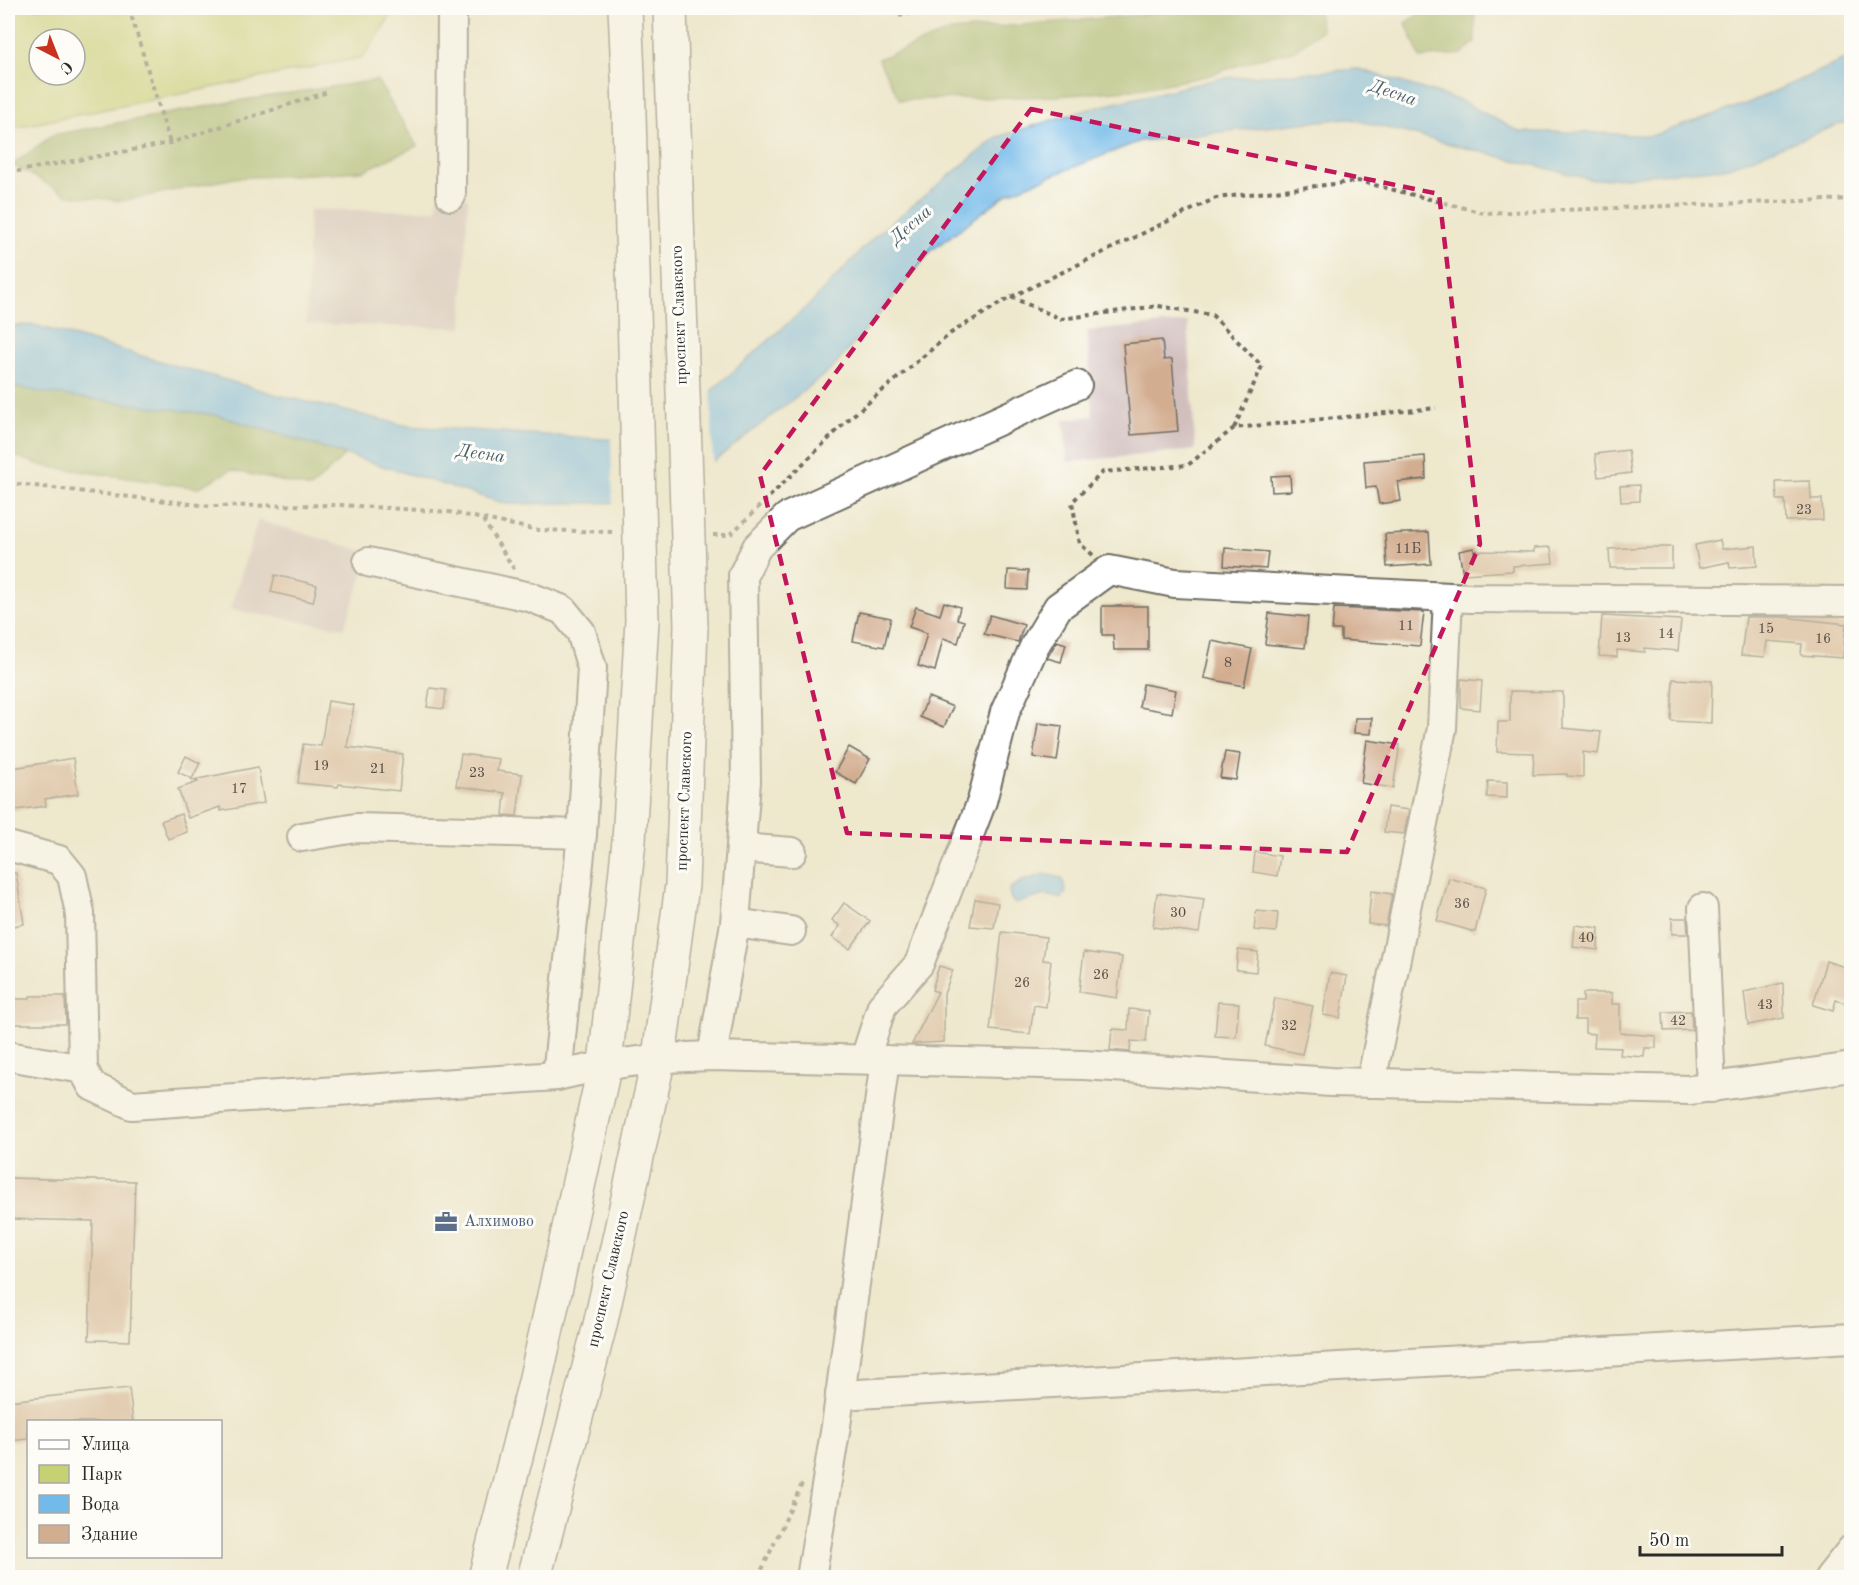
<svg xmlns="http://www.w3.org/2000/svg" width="1859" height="1585" viewBox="0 0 1859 1585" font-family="'Old Standard TT',serif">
  <rect width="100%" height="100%" fill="#fdfcf7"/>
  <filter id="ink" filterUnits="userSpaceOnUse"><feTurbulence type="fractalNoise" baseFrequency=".0167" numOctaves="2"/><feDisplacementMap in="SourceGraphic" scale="12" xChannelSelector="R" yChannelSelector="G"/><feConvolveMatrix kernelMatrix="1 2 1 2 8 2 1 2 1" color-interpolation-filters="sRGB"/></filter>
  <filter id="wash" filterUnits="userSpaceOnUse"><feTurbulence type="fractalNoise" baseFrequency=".008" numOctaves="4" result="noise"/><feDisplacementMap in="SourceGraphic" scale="24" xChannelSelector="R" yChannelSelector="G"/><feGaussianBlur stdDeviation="1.35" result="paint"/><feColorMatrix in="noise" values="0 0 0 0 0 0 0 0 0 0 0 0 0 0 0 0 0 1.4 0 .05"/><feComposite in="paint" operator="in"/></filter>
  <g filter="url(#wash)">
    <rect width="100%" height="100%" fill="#eee8cd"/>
    <g fill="#d1bfbe">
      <path d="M439 195 468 198 462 328 306 324 309 210H436Z"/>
      <path d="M1188 322 1195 450 1067 462 1064 420 1093 416 1087 331Z"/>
      <path d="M258 520 371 553 344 628 230 610Z"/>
    </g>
    <path fill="#c5d172" stroke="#787e4e" stroke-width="1.5" fill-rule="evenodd" d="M8 8H396L363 57 8 129ZM39 39H75V75H39Z"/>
    <g fill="#9cb364" stroke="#646f48" stroke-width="1.5">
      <path d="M1181 8H1317L1322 30 1293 51 1260 58 1207 76 1139 89 1057 96 900 100 878 59 951 31 1139 15Z"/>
      <path d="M1427 8H1467L1475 11V42L1462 54 1420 58 1406 23Z"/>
      <path d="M377 80 417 146 363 171 235 178 122 201 68 195 12 165 53 135 230 102Z"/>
      <path d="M8 385 45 393 217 415 345 455 311 488 231 470 198 488 44 466 8 454Z"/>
    </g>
    <g fill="#72baea" stroke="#4e728a" stroke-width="1.5">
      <path d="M1851 57V120L1726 168 1593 180 1347 118 1140 141 1008 193 931 251 834 367 662 502 506 504 217 415 45 393 8 385V326L34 325 278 395 408 426 620 440 703 398 810 304 876 235 997 137 1089 109 1222 78 1359 69 1461 101 1520 132H1584L1651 136 1748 103Z"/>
      <path d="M1044 874 1062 878 1066 892 1062 899 1045 895 1015 904 1010 897 1009 889 1022 881Z"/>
    </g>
    <path fill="#eee8cd" d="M711 386 713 466 663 504 613 505 611 436 619 437 701 395Z"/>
    <g id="blocks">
      <g fill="#d3ad90">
        <path d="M1162 340 1164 360 1172 359 1178 431 1131 435 1123 344Z"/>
        <path d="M1628 450 1631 473 1598 477 1595 454Z"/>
        <path d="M1425 456 1426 479 1398 482 1401 501 1379 504 1376 487 1366 488 1364 461Z"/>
        <path d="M1290 475 1291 491 1272 492 1271 476Z"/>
        <path d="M1810 481 1811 499H1822L1823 520 1786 521 1785 500H1777L1776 482Z"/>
        <path d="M1639 485V501L1621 502 1620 486Z"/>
        <path d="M1429 532 1431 564 1387 567 1385 534Z"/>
        <path d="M1720 540 1722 549 1756 546 1757 566 1730 568 1729 562 1699 568 1695 545Z"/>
        <path d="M1551 547 1553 563 1513 566V571L1463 574 1459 551 1474 548V551L1534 552V548Z"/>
        <path d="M1648 547H1672V568H1610L1609 549Z"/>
        <path d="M1225 548 1268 552 1266 569 1224 566Z"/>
        <path d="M1008 570 1028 571 1027 590 1007 589Z"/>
        <path d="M275 575 317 585 313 602 271 592Z"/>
        <path d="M944 602 960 607 957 619 964 621 958 643 943 638 935 671 918 666 927 633 909 627 916 607 940 615Z"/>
        <path d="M1102 606H1148V650H1114L1113 635H1102Z"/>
        <path d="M1334 608 1424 612 1420 646 1341 640V630H1332Z"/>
        <path d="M859 612 891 618 884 647 853 641Z"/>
        <path d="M1269 613 1308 617 1305 648 1265 644Z"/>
        <path d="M990 615 1024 625 1018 642 984 634Z"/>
        <path d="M1602 616 1681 620 1678 651 1645 648V652L1617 650V657L1599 656Z"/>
        <path d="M1746 617H1783L1846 624 1843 658 1801 655 1802 644 1767 641 1765 657 1741 655Z"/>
        <path d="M1057 641 1066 644 1061 662 1047 658Z"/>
        <path d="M1212 641 1252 649 1244 686 1204 678Z"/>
        <path d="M1461 679 1482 681 1480 710 1461 708Z"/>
        <path d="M1673 679 1712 681 1711 723 1671 721Z"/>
        <path d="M1143 684 1176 690 1172 713 1139 707Z"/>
        <path d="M430 688 446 690 444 709 427 707Z"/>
        <path d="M1510 691 1563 692V728L1601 732 1598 754 1583 752V777L1567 776V774L1533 775 1534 753 1497 752 1498 722H1510Z"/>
        <path d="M928 697 953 707 944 727 920 717Z"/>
        <path d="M328 701 354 705 347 747 403 754 399 791 339 784 338 787 298 783 303 744 321 746Z"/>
        <path d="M1355 718H1372L1371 734 1354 733Z"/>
        <path d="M1038 723 1062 726 1057 761 1033 757Z"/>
        <path d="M1367 740 1400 745 1393 788 1361 783Z"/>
        <path d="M849 747 870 759 856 784 835 772Z"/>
        <path d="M1225 752 1240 754 1236 780 1220 778Z"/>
        <path d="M461 754 499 759 497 771 522 774 517 816 503 815 505 793 456 786Z"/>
        <path d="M186 756 200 763 192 779 178 772Z"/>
        <path d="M73 758 78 794 45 799 46 806 8 811V769Z"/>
        <path d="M258 767 264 803 221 811 220 807 188 818 178 789 198 782 193 780Z"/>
        <path d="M1488 781 1507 782V798L1487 797Z"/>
        <path d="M1387 807 1409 810 1404 834 1384 832Z"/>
        <path d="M181 814 187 832 168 839 161 821Z"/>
        <path d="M1255 852 1280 856 1277 876 1253 872Z"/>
        <path d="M16 873 24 924 8 927V874Z"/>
        <path d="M1449 878 1486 888 1475 932 1437 921Z"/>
        <path d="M1371 891 1392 894 1386 926 1368 924Z"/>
        <path d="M1157 893 1204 899 1199 933 1153 927Z"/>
        <path d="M975 899 998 903 994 928 970 926Z"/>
        <path d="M844 903 870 921 850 949 832 937 840 926 832 920Z"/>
        <path d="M1256 911 1278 913 1276 932 1254 930Z"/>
        <path d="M1672 918H1687L1688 934H1672Z"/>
        <path d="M1575 925 1599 928 1598 950 1573 947Z"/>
        <path d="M1002 932 1046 937 1043 960 1051 961 1046 1007 1034 1005 1030 1034 990 1030Z"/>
        <path d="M1238 950 1258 952 1256 972 1236 970Z"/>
        <path d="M1084 952 1122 957 1117 998 1079 992Z"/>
        <path d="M1826 961 1851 969V1005L1836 1000 1833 1011 1813 1005Z"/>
        <path d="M939 966 953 970 944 994V1042L912 1044 938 992 932 990Z"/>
        <path d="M1330 973 1347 976 1340 1018 1323 1015Z"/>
        <path d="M1783 983 1784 1018 1748 1025 1744 992Z"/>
        <path d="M1583 993H1612V1004H1620V1033L1656 1036V1048H1645L1644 1057 1620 1055 1621 1048 1594 1047 1595 1034 1585 1033V1020H1575V1002H1583Z"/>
        <path d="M30 996H65L66 1024H8V999H30Z"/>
        <path d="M1275 998 1313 1006 1302 1054 1265 1046Z"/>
        <path d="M1218 1002 1239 1003 1236 1037 1215 1036Z"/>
        <path d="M1129 1009 1149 1011 1146 1042 1131 1041 1130 1052 1110 1050 1112 1029 1128 1030Z"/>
        <path d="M1691 1011 1692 1030 1664 1031 1663 1012Z"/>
        <path d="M8 1178 135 1181 130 1341 89 1340 93 1221 8 1219Z"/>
        <path d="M129 1388 133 1422H28V1439L8 1441V1401Z"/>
      </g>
    </g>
  </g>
  <g filter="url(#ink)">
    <use href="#blocks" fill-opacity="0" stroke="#6f6d64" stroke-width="1.5"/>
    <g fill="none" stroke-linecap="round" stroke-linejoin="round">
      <g stroke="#6f6d64" stroke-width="32">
        <g id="minor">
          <path d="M451 196 452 8"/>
          <path d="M368 562 530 597 563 610 581 632 592 668 582 834"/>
          <path d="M302 837 356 828 582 834 557 1076"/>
          <path d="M8 846 59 860 72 876 80 913 83 1069 92 1086 132 1105 557 1076C609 1063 659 1057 712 1056L1084 1065 1331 1082 1691 1090 1852 1067"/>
          <path d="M741 848 792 852"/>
          <path d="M1703 908 1711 1088"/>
          <path d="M735 923 791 931"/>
          <path d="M8 1056 83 1069"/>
          <path d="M712 1056 735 923 746 781 743 575 757 547 787 517 1077 385"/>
          <path d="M865 1059 882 1006 919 964 982 801 1005 712 1035 645 1058 607 1109 570 1175 583 1470 598 1852 601"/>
          <path d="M1371 1083 1442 728 1448 597"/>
          <path d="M840 1395 1852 1338"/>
          <path d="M811 1578 836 1426 885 1060"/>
          <path d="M1829 1578 1852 1549"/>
        </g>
      </g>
      <g stroke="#6f6d64" stroke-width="36">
        <g id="major">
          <path d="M625 8 628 75"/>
          <path d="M670 8 672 69"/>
          <path d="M485 1578 535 1382 605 1064 629 841 642 620"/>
          <path d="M534 1578 600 1325 659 1057 682 885 691 626"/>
        </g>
      </g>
      <g stroke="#6f6d64" stroke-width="4" stroke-dasharray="4.5 4.5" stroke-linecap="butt">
        <path d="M129 8 170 143"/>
        <path d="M899 16 933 8"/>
        <path d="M8 173 170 143 328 92"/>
        <path d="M1011 297 1061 319 1158 306 1212 315 1262 366 1234 428"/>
        <path d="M8 483 210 506 341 505 449 512 538 530 615 532"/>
        <path d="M483 520 514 569"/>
        <path d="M713 535H730L851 417 951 333 1011 297 1216 198 1359 181 1484 213 1852 199"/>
        <path d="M1093 555 1080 544 1072 502 1103 472 1188 465 1234 428 1436 408"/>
        <path d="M758 1578 802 1484"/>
      </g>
      <use href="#minor" stroke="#fff" stroke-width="28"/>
      <use href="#major" stroke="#fff" stroke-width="33"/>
      <g stroke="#6f6d64" stroke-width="36" stroke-linecap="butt">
        <g id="major-bridge">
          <path d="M672 69 691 626"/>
          <path d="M628 75 642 620"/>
        </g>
      </g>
      <use href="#major-bridge" stroke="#fff" stroke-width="33"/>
    </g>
  </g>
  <path d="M0 0H1859V1585H0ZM1031 109 1439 194 1480 544 1347 852 847 833 760 475Z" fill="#eee8cd" fill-opacity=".55" fill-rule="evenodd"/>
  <path fill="none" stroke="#c2185b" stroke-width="4.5" stroke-dasharray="12 8" stroke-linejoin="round" d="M1031 109 1439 194 1480 544 1347 852 847 833 760 475Z"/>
  <defs>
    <g id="office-bare" transform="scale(1.8)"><path d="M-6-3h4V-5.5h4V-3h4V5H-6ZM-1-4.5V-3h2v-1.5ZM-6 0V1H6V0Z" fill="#5c6f8a" stroke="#fdfcf7" stroke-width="2.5" paint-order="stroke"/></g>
  </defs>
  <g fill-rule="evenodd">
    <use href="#office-bare" x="446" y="1222"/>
  </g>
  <g text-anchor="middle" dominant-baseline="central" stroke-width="6" stroke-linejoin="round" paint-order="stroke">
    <g font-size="14" fill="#554c44">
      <text x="1804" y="510">23</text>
      <text x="1408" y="549">11Б</text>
      <text x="1406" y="626">11</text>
      <text x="1766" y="629">15</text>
      <text x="1666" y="634">14</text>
      <text x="1623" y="638">13</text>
      <text x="1823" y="639">16</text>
      <text x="1228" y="663">8</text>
      <text x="321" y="766">19</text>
      <text x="378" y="769">21</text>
      <text x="477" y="773">23</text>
      <text x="239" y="789">17</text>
      <text x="1462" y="904">36</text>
      <text x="1178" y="913">30</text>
      <text x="1586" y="938">40</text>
      <text x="1101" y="975">26</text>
      <text x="1022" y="983">26</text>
      <text x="1765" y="1005">43</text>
      <text x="1678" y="1021">42</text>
      <text x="1289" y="1026">32</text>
    </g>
    <g font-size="16" fill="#2b2b2b" stroke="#fdfcf7">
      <text transform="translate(680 315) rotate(-92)">проспект Славского</text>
      <text transform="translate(685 801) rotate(-88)">проспект Славского</text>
      <text transform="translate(609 1279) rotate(-77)">проспект Славского</text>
    </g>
    <g font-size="16" fill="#4e5e75" stroke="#fdfcf7" text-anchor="start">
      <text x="464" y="1222">Алхимово</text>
    </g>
    <g font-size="18" font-style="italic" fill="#445d6e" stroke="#fdfcf7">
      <text transform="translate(1393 93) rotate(19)">Десна</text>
      <text transform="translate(911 225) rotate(-41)">Десна</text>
      <text transform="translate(481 454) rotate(8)">Десна</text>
    </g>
  </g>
  <rect width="1859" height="1585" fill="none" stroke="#fdfcf7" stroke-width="30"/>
  <rect x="27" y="1420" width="195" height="138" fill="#fdfcf7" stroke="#a9a8a5" stroke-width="1.5"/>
  <rect x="39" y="1440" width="30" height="9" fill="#ffffff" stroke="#a9a8a5" stroke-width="1.5"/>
  <text x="81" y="1450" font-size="18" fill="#2b2b2b">Улица</text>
  <rect x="39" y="1465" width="30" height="18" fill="#c5d172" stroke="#a9a8a5" stroke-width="1.5"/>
  <text x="81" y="1480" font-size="18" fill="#2b2b2b">Парк</text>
  <rect x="39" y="1495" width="30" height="18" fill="#72baea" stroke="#a9a8a5" stroke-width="1.5"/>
  <text x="81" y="1510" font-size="18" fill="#2b2b2b">Вода</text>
  <rect x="39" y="1525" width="30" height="18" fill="#d3ad90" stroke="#a9a8a5" stroke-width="1.5"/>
  <text x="81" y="1540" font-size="18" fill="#2b2b2b">Здание</text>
  <g transform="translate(57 57) rotate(138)"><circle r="28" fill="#fdfcf7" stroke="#a9a8a5" stroke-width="1.5"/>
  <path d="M0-4.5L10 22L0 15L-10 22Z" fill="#c8321e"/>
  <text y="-9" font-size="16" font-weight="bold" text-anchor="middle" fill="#2b2b2b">С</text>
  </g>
  <path d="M1640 1546v9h142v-9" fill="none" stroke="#2b2b2b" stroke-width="3"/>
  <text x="1649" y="1546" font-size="18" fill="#2b2b2b" stroke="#fdfcf7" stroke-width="4.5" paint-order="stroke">50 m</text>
</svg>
